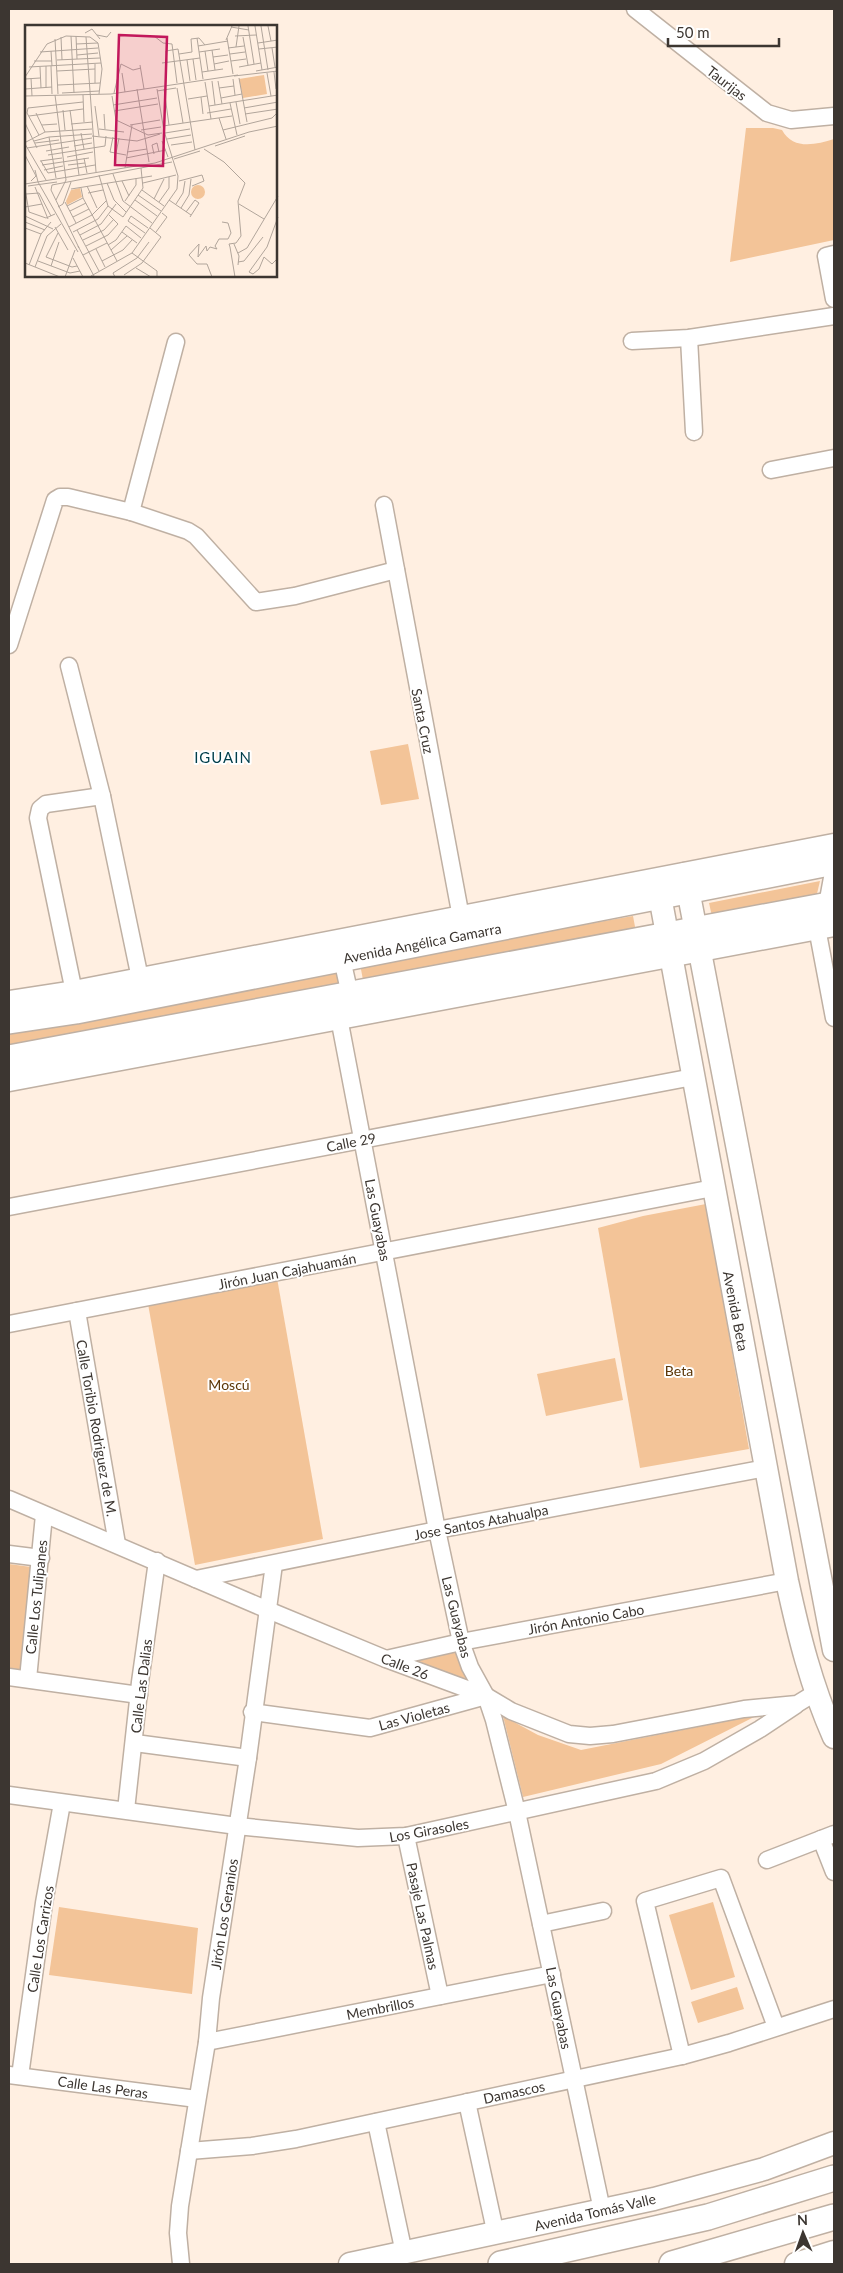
<svg xmlns="http://www.w3.org/2000/svg" width="843" height="2273" viewBox="0 0 843 2273" font-family="Lato,sans-serif">
  <rect width="100%" height="100%" fill="#ffefe1"/>
  <g fill="#f3c498">
    <path d="M746 128H773L782 130C793 150 815 145 834 139V240L730 262Z"/>
    <path d="M408 744 419 799 381 805 370 751Z"/>
    <path d="M820 881 815 902 713 921 709 903Z"/>
    <path d="M633 916 636 932 363 980 360 964Z"/>
    <path d="M334 967 341 989 9 1053V1028Z"/>
    <path d="M706 1204 749 1449 640 1468 598 1228 643 1216Z"/>
    <path d="M277 1278 323 1539 195 1565 148 1304Z"/>
    <path d="M615 1358 623 1400 546 1416 537 1374Z"/>
    <path d="M9 1564 31 1567 21 1670 9 1668Z"/>
    <path d="M459 1650 473 1689 410 1659Z"/>
    <path d="M758 1715 661 1764 523 1797 503 1716 538 1735 581 1750Z"/>
    <path d="M713 1902 735 1977 691 1990 669 1915Z"/>
    <path d="M59 1907 198 1928 192 1994 49 1975Z"/>
    <path d="M737 1987 744 2009 698 2023 691 2002Z"/>
  </g>
  <g fill="none" stroke-linecap="round" stroke-linejoin="round">
    <g stroke="#bfb0a3" stroke-width="19">
      <g id="minor">
        <path d="M635 9 767 113 791 120 834 116"/>
        <path d="M834 254 826 256 834 299"/>
        <path d="M689 338 694 432"/>
        <path d="M632 341 689 338 834 316"/>
        <path d="M771 470 834 458"/>
        <path d="M384 505 463 928"/>
        <path d="M131 512 176 342"/>
        <path d="M9 645 55 500 60 497H68L131 512 188 531 196 536 256 602 295 596 396 570"/>
        <path d="M69 666 102 796 142 988"/>
        <path d="M834 867 827 905 817 928 834 1018"/>
        <path d="M340 950 350 995 347 1006 339 1018 437 1530 461 1642 470 1667 486 1696 494 1720 517 1812 602 2210"/>
        <path d="M74 992 38 818 40 809 46 804 102 796"/>
        <path d="M9 1207 693 1077"/>
        <path d="M77 1311 117 1544"/>
        <path d="M9 1324 713 1188"/>
        <path d="M9 1499 268 1610 386 1659 486 1696 511 1711 569 1734 590 1736 613 1734 744 1709 797 1704 815 1693"/>
        <path d="M9 1554 41 1558"/>
        <path d="M196 1579 437 1530 766 1468"/>
        <path d="M386 1659 461 1642 787 1581"/>
        <path d="M9 1677 139 1695"/>
        <path d="M28 1679 44 1515"/>
        <path d="M252 1712 370 1728 486 1696"/>
        <path d="M135 1743 248 1758"/>
        <path d="M9 1795 237 1826 358 1838 406 1836 656 1781 704 1761 760 1729 796 1705"/>
        <path d="M126 1810 140 1682 157 1561"/>
        <path d="M406 1836 440 1996"/>
        <path d="M821 1839 834 1872"/>
        <path d="M767 1860 834 1834"/>
        <path d="M541 1924 603 1911"/>
        <path d="M207 2042 552 1974"/>
        <path d="M682 2056 645 1901 721 1878 776 2027"/>
        <path d="M9 2075 197 2099"/>
        <path d="M20 2076 44 1903 62 1803"/>
        <path d="M467 2102 496 2235"/>
        <path d="M376 2122 404 2253"/>
        <path d="M189 2151 252 2146 296 2139 682 2056 729 2043 834 2009"/>
        <path d="M181 2264 178 2233 180 2206 207 2042 211 1998 248 1758 274 1564"/>
      </g>
    </g>
    <g stroke="#bfb0a3" stroke-width="25">
      <g id="secondary">
        <path d="M685 874 834 1650"/>
        <path d="M657 880 787 1581C799 1636 811 1685 834 1737"/>
        <path d="M9 1002 74 992 834 845"/>
        <path d="M9 1080 834 925"/>
        <path d="M350 2264 654 2199 764 2169 834 2143"/>
        <path d="M796 2264 834 2252"/>
      </g>
    </g>
    <g stroke="#bfb0a3" stroke-width="28">
      <g id="primary">
        <path d="M9 1021 76 1011 834 862"/>
        <path d="M9 1058 834 904"/>
        <path d="M501 2264 708 2217 834 2178"/>
        <path d="M672 2264 834 2217"/>
      </g>
    </g>
    <use href="#minor" stroke="#fff" stroke-width="16"/>
    <use href="#secondary" stroke="#fff" stroke-width="22"/>
    <use href="#primary" stroke="#fff" stroke-width="25"/>
  </g>
  <g text-anchor="middle" dominant-baseline="central" stroke-width="4" stroke-linejoin="round" paint-order="stroke">
    <g font-size="14" fill="#3c3631" stroke="#fff">
      <text transform="translate(727 83) rotate(38)">Taurijas</text>
      <text transform="translate(423 721) rotate(79)">Santa Cruz</text>
      <text transform="translate(422 943) rotate(-11)">Avenida Angélica Gamarra</text>
      <text transform="translate(351 1142) rotate(-11)">Calle 29</text>
      <text transform="translate(378 1220) rotate(79)">Las Guayabas</text>
      <text transform="translate(287 1271) rotate(-11)">Jirón Juan Cajahuamán</text>
      <text transform="translate(736 1311) rotate(79)">Avenida Beta</text>
      <text transform="translate(97 1428) rotate(80)">Calle Toribio Rodriguez de M.</text>
      <text transform="translate(481 1522) rotate(-11)">Jose Santos Atahualpa</text>
      <text transform="translate(36 1597) rotate(-84)">Calle Los Tulipanes</text>
      <text transform="translate(457 1617) rotate(76)">Las Guayabas</text>
      <text transform="translate(586 1619) rotate(-10)">Jirón Antonio Cabo</text>
      <text transform="translate(405 1666) rotate(21)">Calle 26</text>
      <text transform="translate(141 1686) rotate(-83)">Calle Las Dalias</text>
      <text transform="translate(414 1716) rotate(-15)">Las Violetas</text>
      <text transform="translate(429 1830) rotate(-10)">Los Girasoles</text>
      <text transform="translate(224 1914) rotate(-81)">Jirón Los Geranios</text>
      <text transform="translate(423 1916) rotate(78)">Pasaje Las Palmas</text>
      <text transform="translate(40 1939) rotate(-81)">Calle Los Carrizos</text>
      <text transform="translate(380 2008) rotate(-11)">Membrillos</text>
      <text transform="translate(559 2008) rotate(79)">Las Guayabas</text>
      <text transform="translate(103 2087) rotate(8)">Calle Las Peras</text>
      <text transform="translate(514 2092) rotate(-12)">Damascos</text>
      <text transform="translate(595 2212) rotate(-13)">Avenida Tomás Valle</text>
    </g>
    <g font-size="14" fill="#5b3607" stroke="#fff">
      <text x="679" y="1370">Beta</text>
      <text x="229" y="1384">Moscú</text>
    </g>
    <g font-size="15" letter-spacing="1" fill="#003e4a" stroke="#fff">
      <text x="223" y="757">IGUAIN</text>
    </g>
  </g>
  <g transform="translate(25 25)">
    <rect width="252" height="252" fill="#ffefe1"/>
    <path d="M239 50 242 69 218 73 214 54ZM166 167a7 7 0 1 1 14 0a7 7 0 1 1-14 0ZM55 163 57 172 42 180 41 176 46 165Z" fill="#f3c498"/>
    <path fill="none" stroke="#b1a59b" stroke-width="1" d="M223 1 229 39M230 1 237 45M236 1 243 45M243 1 246 16M206 2 224 5M60 8 67 4 75 14M72 10 82 12 86 7M46 11 49 68M51 11 52 34M129 11 138 18 147 19 152 58M210 11 231 10M36 12 37 35M61 12 71 147M218 12 223 40M172 13 178 54M202 13 208 49M30 14 33 69M201 15 207 1M233 18 253 15M51 19 73 18M173 21 203 16M211 22 214 1M203 23 219 21M247 23 250 42M234 24 253 22M187 25 190 45M26 26 27 41M180 26 183 46M15 27 73 23M174 27 195 24M154 29 167 27 166 14 174 13 180 20M205 29 220 27M52 30 73 28M188 32 203 30M168 34 171 55M32 35 75 33M162 35 165 56M9 36H27M206 36 221 34M137 38 175 33M142 38 141 26 153 24 170 125M70 39V58M189 39 204 36M115 40 119 64M21 41V63M26 41 27 69M4 42 76 38M15 42 16 63M214 42 236 38M32 46 70 44M231 46 253 42M177 47 198 44M249 47 251 64M97 48 100 67M242 48 246 71M209 51 253 46M0 52 22 19 41 11 65 12 73 18 77 44 74 69M6 53 7 71M214 53 222 97M0 54 15 53M208 54 210 70M187 56 190 80M193 56 197 79M180 57 186 94M33 60 75 58M152 63 158 98M194 63 209 61M0 64 27 62M112 64 124 137M139 64 144 100M132 66 151 63M37 68 74 66M89 68 96 39 108 45 116 43M30 70 41 155 31 175M58 70 59 97M0 71 86 69 213 50M87 71 91 95 123 110 137 108M176 72 178 89M196 73 217 69M163 74 182 71M211 77 215 99M205 78 212 110M88 80 132 73M70 81 74 111M184 81 253 70M219 83 253 77M38 85 40 105M45 85 54 150M89 86 133 79M11 88 20 107M182 88 206 84M79 89 80 104M220 89 253 84M4 91 58 84M194 93 201 114M0 98 12 123M46 99 68 97M17 100 32 99M105 100 135 95M138 101 207 91M74 104 99 107M116 105 136 102M198 105 247 93 253 87M56 108 59 124M140 108 165 104M14 110 2 88 3 83 58 77M67 111 112 116 135 109M24 112 31 153M88 112 85 127 101 130M142 114 166 110M9 116 24 112 67 109M137 116 143 132M1 117 20 107 67 104M10 118 34 115M0 119 21 155M146 120 167 117M49 121 67 118M190 121 220 111M2 123 67 113M179 124 199 137 220 158 213 176 216 211 211 218 204 219 205 222M21 126 44 122M102 127 122 124M91 128 94 113M129 129 127 120 132 118 134 127M0 130 11 151 6 156M23 130 80 121 81 111M42 132 68 127M59 133 62 148M101 133 141 125M149 134 175 126M15 136 37 133M16 136 23 148 70 140M17 140 64 133M43 140 60 138M100 143 107 100M10 145 13 157 53 227M19 145 38 141M88 149 98 176 127 198M74 150 83 181 98 192 118 163 116 143M97 156 104 171M154 156 177 150 179 156 167 161M82 158 89 175 101 187M118 158 151 150M0 159 130 138 224 107 253 101M3 161 32 157M62 161 72 183M10 162 23 194M56 163 58 173 92 236M0 164 4 187 21 193 30 189M46 164 127 151M117 165 139 181M63 168 78 165M1 169 14 168 26 191M113 170 136 186M129 174 139 154M110 175 132 191M144 175 166 190M100 176 111 160V153M40 177 51 198M134 177 144 163V152M151 179 158 168 160 156M214 179 239 194M42 181 58 173M0 182 17 179M33 182 38 179 46 157M156 183 164 170 166 154M45 186 61 178M161 187 170 175 174 178 165 192M0 191 28 204M48 192 64 184M253 192 242 222 224 247 228 249 234 244 239 232 247 239 253 233M0 197 20 205M30 202 43 225M44 202 67 190 81 176M0 203 16 209M52 205 74 246M48 207 73 194 83 181M97 207 112 218M131 207 142 192 137 188M33 208 21 232 47 242 52 241M120 208 103 196 106 191 123 203M55 210 76 199 91 179M58 215 79 205 89 194M209 219 214 231 213 240M83 220 91 215 101 201 116 213M53 221 69 251M61 221 83 210 93 199 84 190M205 222 210 252M54 223 26 165 27 160 147 137M71 224 80 242M86 225 102 211M107 228 132 246V252M213 228 222 223 253 171M58 230 82 218M48 233 58 252M13 236 45 248 55 246M77 236 98 225 107 215M213 237 219 236 238 212M0 238 35 252M4 240 16 209 26 197M26 241 34 217M10 242 22 211 36 199M111 243 126 252M99 250 117 238 136 212 125 203M66 251 107 228 152 164 153 151 139 106 132 64M40 252 50 225M90 252 88 248 112 233 124 217M187 252 182 239H172L164 230 174 219 173 232 181 221 182 226 185 222 192 224 190 221 194 214H203L206 208 203 198 197 197"/>
    <path fill="#c2185b" fill-opacity="0.15" stroke="#c2185b" stroke-width="2.5" d="M94 10 142 12 138 141 90 140Z"/>
    <rect width="252" height="252" fill="none" stroke="#3c3631" stroke-width="2.5"/>
  </g>
  <rect width="843" height="2273" fill="none" stroke="#3c3631" stroke-width="20"/>
  <g transform="translate(803 2233) rotate(358)" stroke="#ffffff" stroke-width="4" paint-order="stroke">
  <path d="M0-4L9 19L0 12L-9 19Z" fill="#3c3631"/>
  <text y="-8" font-size="14" font-weight="bold" text-anchor="middle" fill="#3c3631">N</text>
  </g>
  <path d="M668 38v8h111v-8" fill="none" stroke="#3c3631" stroke-width="2.5"/>
  <text x="676" y="38" font-size="15" fill="#3c3631" stroke="#ffffff" stroke-width="4" paint-order="stroke">50 m</text>
</svg>
